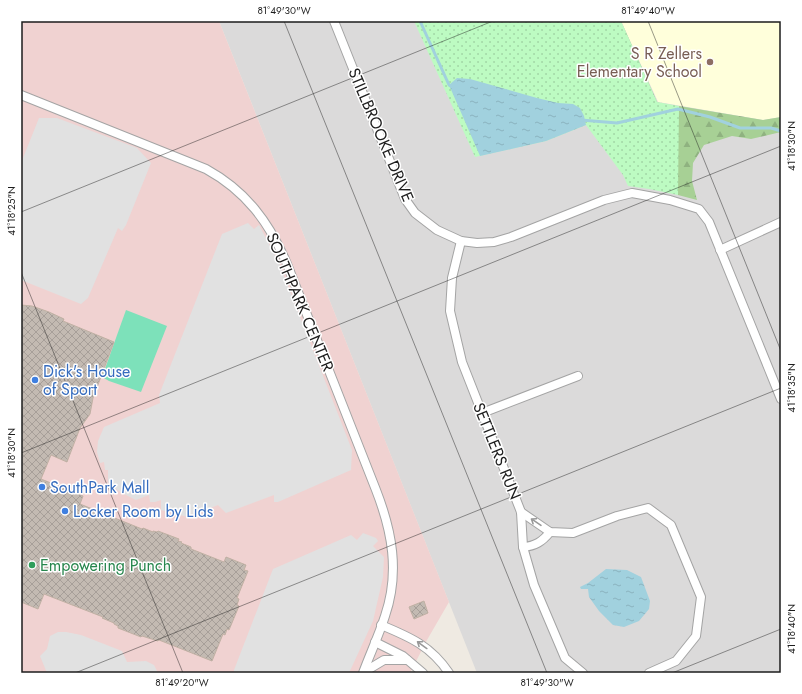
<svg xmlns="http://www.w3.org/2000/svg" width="802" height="694" viewBox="0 0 802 694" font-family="Jost,sans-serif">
  <defs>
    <pattern id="forest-firs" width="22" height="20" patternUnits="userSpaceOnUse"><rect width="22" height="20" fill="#a7d095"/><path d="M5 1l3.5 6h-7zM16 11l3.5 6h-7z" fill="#8fb280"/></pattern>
    <pattern id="park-dots" width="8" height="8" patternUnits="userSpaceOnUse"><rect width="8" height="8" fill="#bdfbc2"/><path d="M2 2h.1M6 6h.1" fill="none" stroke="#a2d7a6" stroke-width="1.8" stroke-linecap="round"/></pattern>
    <pattern id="water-ripples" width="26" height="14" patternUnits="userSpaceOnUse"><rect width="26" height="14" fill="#a1d1de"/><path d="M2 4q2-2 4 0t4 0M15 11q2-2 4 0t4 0" fill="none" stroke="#8ab3be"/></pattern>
    <pattern id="building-cross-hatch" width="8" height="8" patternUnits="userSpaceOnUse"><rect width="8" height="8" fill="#c3bab2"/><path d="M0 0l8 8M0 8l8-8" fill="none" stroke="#a79f99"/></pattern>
  </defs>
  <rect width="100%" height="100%" fill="#efeae2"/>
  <path fill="#dbdada" d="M219 21H781V673H477Z"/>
  <path fill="#f0d2d1" d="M21 21H219L449 602 427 640 410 673H21Z"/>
  <path fill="#ffffdb" d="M621 21H781V117L763 120 658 102Z"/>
  <path fill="url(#forest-firs)" d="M621 21 657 102 678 109V124L679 106 763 120 781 117V132L751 139 732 136 704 145 693 163 692 181 697 200 678 195V160Z"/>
  <path fill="url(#park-dots)" d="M414 21H621L657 102 679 106 678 195 649 189 628 186 623 175 586 125 546 141 475 157Z"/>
  <path fill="#7de1ba" d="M126 310 167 326 141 392 109 381 102 377Z"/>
  <g fill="#e1e1e1">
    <path d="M39 118H57L137 148 151 163 126 225 122 231 118 228 88 298 81 304 21 280V163Z"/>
    <path d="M248 223 254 229 259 225 279 263 352 450 351 470 278 502H274V495L226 513 218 505 188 517 161 510V500L155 502H150L149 495 136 500 122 493 110 485 108 482V470H105L104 462 100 463 97 452 98 441 104 427 160 403 159 395 222 234Z"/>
    <path d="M363 533 376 538 378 541 373 546 384 557 383 577 373 621 349 673H234V670L273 569 351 535 357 540Z"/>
    <path d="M58 632H66L81 635 122 651 127 662 146 661 154 665 158 673H47L40 656 47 649 50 636Z"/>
  </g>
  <g fill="url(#water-ripples)">
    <path d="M457 78 470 79 537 98 558 103 573 104 580 108 584 116 586 125 546 141 480 156 449 85Z"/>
    <path d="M606 569 627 570 641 577 650 601 649 609 639 621 624 627 613 625 599 611 589 597 588 589H581L580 587 588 583Z"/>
  </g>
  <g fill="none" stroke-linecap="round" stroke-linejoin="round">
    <g stroke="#a1d1de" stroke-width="3">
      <path d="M420 21 449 85 452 87"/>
      <path d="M581 120 617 123 678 109 710 117 740 128H771L781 131"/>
    </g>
  </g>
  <g fill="url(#building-cross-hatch)" stroke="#c1b1a4">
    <path d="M21 305 32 306 49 312 64 319 63 321 114 342 93 398 90 414 80 428 67 462 51 455 41 479 83 496 80 504 142 529 143 528 153 532V531L157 532 158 531 179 539 178 541 182 542 181 543 191 547V549L224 562 226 557 246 565 244 570 248 571 237 598 239 599 237 605 239 606 229 630 227 629 225 635 223 634 212 661 159 640 158 641 142 636 141 637 118 628V626L114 624V623L102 618 103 617 44 594 38 609 21 602Z"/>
    <path d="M424 601 428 613 414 619 409 607Z"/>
  </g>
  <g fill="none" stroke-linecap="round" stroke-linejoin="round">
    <g stroke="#a4a4a4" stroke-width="10">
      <g id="street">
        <path d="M334 21 405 199 415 213 437 230 461 241 477 243 494 242 511 237 604 200 632 193 670 200 699 209 709 222 781 399"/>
        <path d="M21 95 206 169C246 191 269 222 287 264L376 490C392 531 400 572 385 616 379 635 370 654 363 673"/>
        <path d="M461 241 452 278 450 311 462 362 521 512 523 547 534 585 565 658 583 673"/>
        <path d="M720 250 781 222"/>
        <path d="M482 413 578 376"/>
        <path d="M521 512 550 532 573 533 617 516 648 508 671 525 701 597 696 636 676 661 649 673"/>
        <path d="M523 547C535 546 542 542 550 532"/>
        <path d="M381 625C410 637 431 646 449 673"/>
        <path d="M375 642 403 656 423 673"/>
        <path d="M364 672 384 660H407"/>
      </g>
    </g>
    <use href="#street" stroke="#fff" stroke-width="8"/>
  </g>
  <defs><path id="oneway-shaft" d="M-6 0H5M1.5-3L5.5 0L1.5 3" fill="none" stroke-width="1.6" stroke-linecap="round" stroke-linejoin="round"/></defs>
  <g stroke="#999">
    <use href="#oneway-shaft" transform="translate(536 522) rotate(-146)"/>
    <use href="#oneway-shaft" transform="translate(422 645) rotate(-144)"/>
  </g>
  <path fill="none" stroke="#1d1d1d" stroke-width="1" stroke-opacity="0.45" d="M284 21 547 673M648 21 781 351M21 212 493 21M21 272 183 673M21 453 781 146M75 673 781 388M672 673 781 629"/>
  <circle fill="#8d6e63" stroke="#fff" stroke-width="1.5" cx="710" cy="62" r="4"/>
  <g fill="#3f7fe0" stroke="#fff" stroke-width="1.5">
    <circle cx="35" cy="380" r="4"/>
    <circle cx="42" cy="487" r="4"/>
    <circle cx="65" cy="511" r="4"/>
  </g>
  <circle fill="#2e9e5b" stroke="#fff" stroke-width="1.5" cx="32" cy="565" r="4"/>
  <g text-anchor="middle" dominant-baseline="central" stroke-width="3" stroke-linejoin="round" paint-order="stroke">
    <g font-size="16" fill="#785e54" stroke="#fff" text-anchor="end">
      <text x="702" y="53">S R Zellers<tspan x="702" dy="18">Elementary School</tspan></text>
    </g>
    <g font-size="16" fill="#1d1d1d" stroke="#fff">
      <text transform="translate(381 135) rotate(67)">STILLBROOKE DRIVE</text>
      <text transform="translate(300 302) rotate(67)">SOUTHPARK CENTER</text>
      <text transform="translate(497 451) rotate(68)">SETTLERS RUN</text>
    </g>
    <g font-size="16" fill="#366cbe" stroke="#fff" text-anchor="start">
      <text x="43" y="371">Dick's House<tspan x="43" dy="18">of Sport</tspan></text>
      <text x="50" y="487">SouthPark Mall</text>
      <text x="73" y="511">Locker Room by Lids</text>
    </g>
    <g font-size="16" fill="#27864d" stroke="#fff" text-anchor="start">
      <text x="40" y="565">Empowering Punch</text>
    </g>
  </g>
  <rect width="802" height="694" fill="none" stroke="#ffffff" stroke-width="44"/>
  <rect x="22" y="22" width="758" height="650" fill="none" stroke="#1d1d1d" stroke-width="1.5"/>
  <g font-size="10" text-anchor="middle" fill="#1d1d1d">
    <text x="284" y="14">81°49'30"W</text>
    <text x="648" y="14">81°49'40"W</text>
    <text transform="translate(791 146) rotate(-90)" y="4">41°18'30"N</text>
    <text transform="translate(11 211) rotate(-90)" y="4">41°18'25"N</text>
    <text transform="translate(791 388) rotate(-90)" y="4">41°18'35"N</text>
    <text transform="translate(11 453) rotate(-90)" y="4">41°18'30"N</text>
    <text transform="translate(791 629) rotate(-90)" y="4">41°18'40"N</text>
    <text x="182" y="686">81°49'20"W</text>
    <text x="547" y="686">81°49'30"W</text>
  </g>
</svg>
